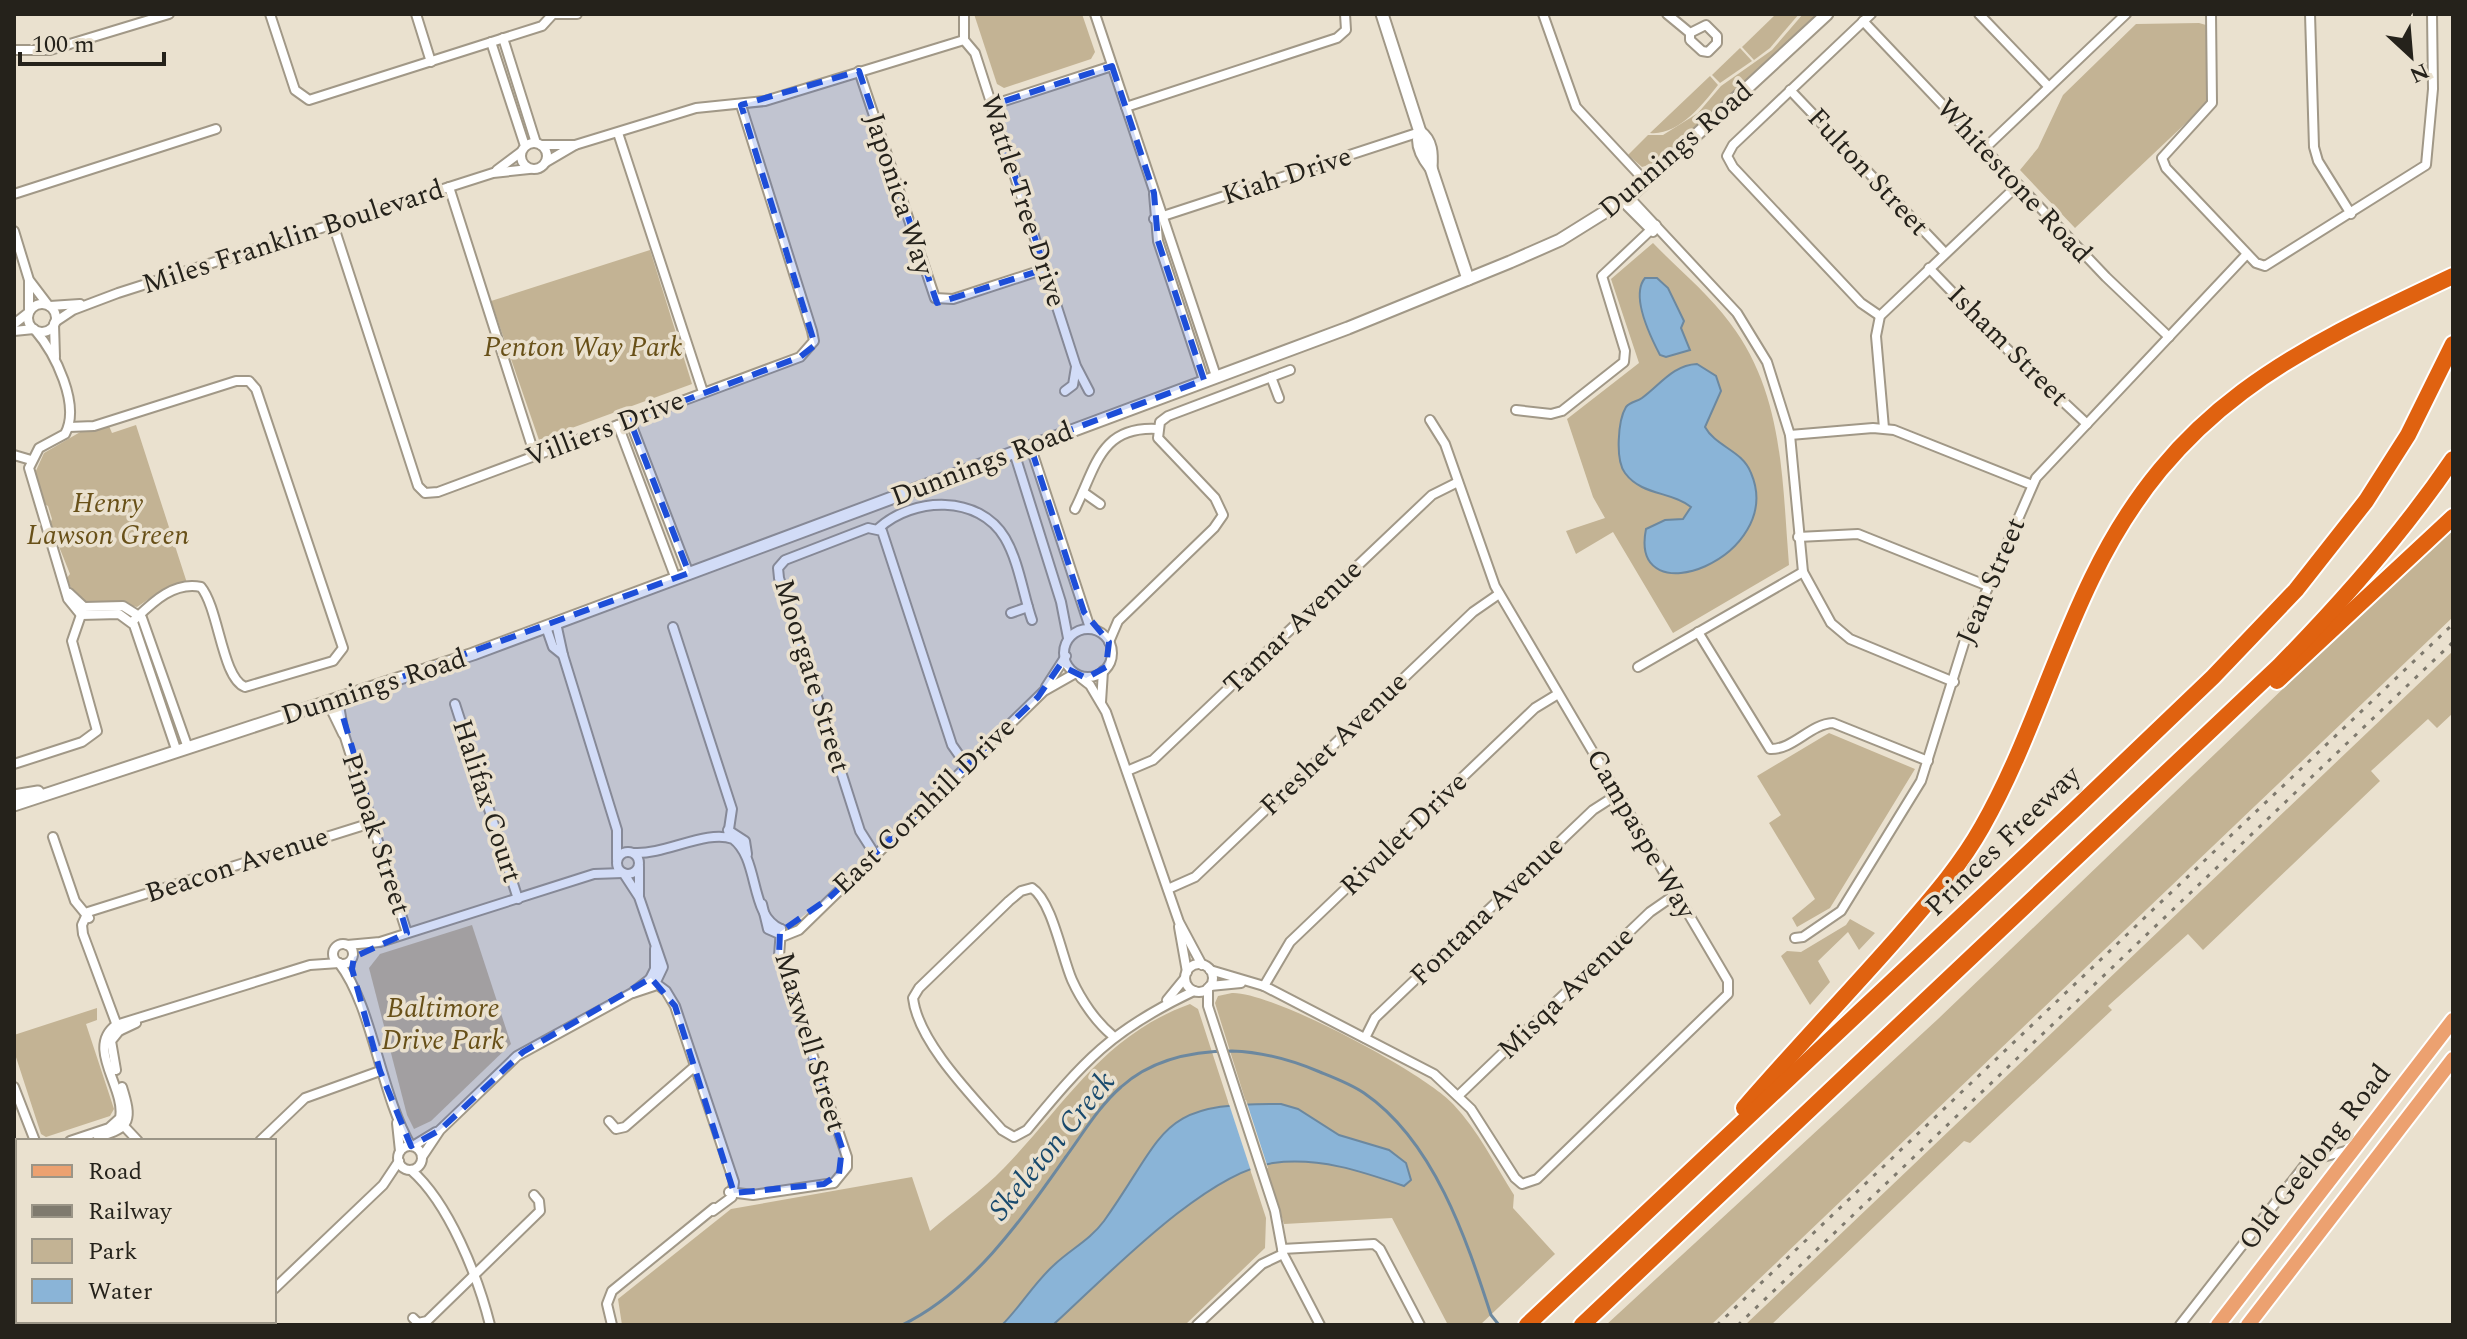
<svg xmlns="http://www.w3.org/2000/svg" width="2467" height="1339" viewBox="0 0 2467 1339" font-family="Spectral,serif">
  <rect width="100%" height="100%" fill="#eae1cf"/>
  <g fill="#c3b394">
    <path d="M974 14H1082L1095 52 1091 59 1004 88 997 84Z"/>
    <path d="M1776 14H1799L1770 48 1754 60 1742 47Z"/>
    <path d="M1803 14H1820L1655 163 1642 167 1628 155 1648 135H1663L1698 113 1721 86 1772 50Z"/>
    <path d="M2199 23 2206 25V104L2075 228 2020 170 2038 148 2063 95 2136 24Z"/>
    <path d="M1740 48 1752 61 1720 83 1712 75Z"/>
    <path d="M1710 76 1718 85C1703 104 1678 136 1650 133Z"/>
    <path d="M1653 243C1678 269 1708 293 1730 323 1784 394 1782 480 1789 565L1673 633 1613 532 1576 554 1566 531 1605 518 1593 497 1567 419 1639 363 1611 279Z"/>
    <path d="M650 250 692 384 539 440 491 301Z"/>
    <path d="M136 425 187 583 156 594 137 607 121 603H85L73 593 67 578 70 574 50 524 52 519 48 506 43 503 35 473 44 453 82 431 109 426 112 433Z"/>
    <path d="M2453 526V617L1711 1325H1606L1938 1019Z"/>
    <path d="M2453 651V713L2437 728 2428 719 2371 771 2380 781 2203 950 2188 934 2108 1006 2112 1010 1970 1143 1964 1141 1771 1325H1745Z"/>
    <path d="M1829 733 1915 769 1830 908 1797 927 1792 918 1815 899 1769 823 1781 815 1757 776Z"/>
    <path d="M1850 919 1875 933 1859 950 1848 932 1818 961 1830 982 1810 1005 1781 956 1787 951 1801 952 1846 925Z"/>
    <path d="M472 925 511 1044 431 1121 414 1129 407 1115 369 968 380 954Z"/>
    <path d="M1232 993C1271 991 1425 1073 1453 1104 1478 1130 1495 1165 1514 1195L1513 1208 1555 1254 1480 1325H1448L1392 1218 1284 1224 1215 1003 1218 996Z"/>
    <path d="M1190 1004 1198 1009 1266 1218 1265 1248 1185 1325H622L618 1299 731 1209 912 1177 930 1231C954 1210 982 1191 1004 1168 1066 1104 1102 1036 1190 1004Z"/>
    <path d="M97 1008V1020L86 1024 114 1109 110 1116 46 1137 41 1134 14 1051V1035Z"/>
  </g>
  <g fill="#8ab4d7" stroke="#6c889f" stroke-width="2">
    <path d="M1645 278H1657L1668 288 1684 321 1681 328 1690 350 1666 357 1660 355C1650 336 1630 296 1645 278Z"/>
    <path d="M1697 364 1716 376 1721 391 1705 427C1716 447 1742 450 1751 473 1787 557 1628 619 1646 529L1665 520 1683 519 1691 507C1671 491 1642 496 1625 473 1615 460 1618 420 1626 407 1631 401 1637 402 1642 398 1660 385 1673 365 1697 364Z"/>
    <path d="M1281 1104 1298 1109 1339 1135 1389 1150 1406 1163 1411 1180 1404 1186C1361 1171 1319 1157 1273 1163 1205 1172 1104 1279 1053 1325H1002C1021 1306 1034 1283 1054 1265 1071 1249 1090 1240 1104 1221 1168 1131 1156 1102 1281 1104Z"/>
  </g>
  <path fill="#eae1cf" d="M1246 1100 1268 1168 1252 1174 1228 1101Z"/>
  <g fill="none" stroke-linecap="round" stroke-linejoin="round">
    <path stroke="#6c889f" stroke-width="3" d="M902 1325C971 1292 1022 1219 1065 1158 1082 1135 1099 1106 1121 1087 1152 1059 1191 1051 1232 1051 1263 1052 1292 1060 1320 1072 1335 1078 1351 1084 1364 1093 1434 1141 1466 1238 1491 1315L1499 1325"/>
    <g stroke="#a19887" stroke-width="12">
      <g id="minor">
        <path d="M270 14 295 90 309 100 542 26 553 14"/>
        <path d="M416 14 431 62"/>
        <path d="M556 14H577"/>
        <path d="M1095 14 1216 376"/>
        <path d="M1543 14 1576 107 1646 182"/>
        <path d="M1667 14 1690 33V40L1702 51 1708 52 1717 43V36L1706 25 1690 33"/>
        <path d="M1871 14 1733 145 1727 156 1733 167 1861 303 1880 316"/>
        <path d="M1979 14 2049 87"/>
        <path d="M2211 14 2212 103 2162 158 2166 168 2256 263 2265 266 2426 165 2433 89 2432 14"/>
        <path d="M2310 14 2314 147 2318 161 2351 214"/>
        <path d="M1863 21 2106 277 2169 337"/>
        <path d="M503 38 536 143"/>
        <path d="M964 40 975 53 1076 366 1089 391"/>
        <path d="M964 40V14"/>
        <path d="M491 42 525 146"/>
        <path d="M14 50H50L169 14"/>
        <path d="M859 71 935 298 953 299 1045 269"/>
        <path d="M1790 90 1945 253"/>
        <path d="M992 105 1112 66"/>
        <path d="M1126 107 1337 38 1346 30 1345 14"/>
        <path d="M618 133 703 392"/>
        <circle cx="534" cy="156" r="13"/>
        <path d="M541 145H575"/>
        <path d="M1984 149 2126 14"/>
        <path d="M546 162 575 145 696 108 765 101 964 40"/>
        <path d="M497 170 521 152"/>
        <path d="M449 187 535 456"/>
        <path d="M14 194 216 129"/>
        <path d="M1154 194 1158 241 1204 380"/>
        <path d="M1629 197 1737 313 1767 362 1790 435 1803 572 1831 623 1850 639 1954 682"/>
        <path d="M1622 201 1653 232"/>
        <path d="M1154 219 1420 132"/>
        <path d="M333 224 418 486 425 493 438 492 800 357 814 341 812 331 741 105"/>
        <path d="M14 231 29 280 48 305"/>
        <path d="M1929 268 2007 349 2087 424"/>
        <circle cx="42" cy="318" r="14"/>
        <path d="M50 306 80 304"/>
        <path d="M29 312V281"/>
        <path d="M55 322 73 310 118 293 493 173 529 169"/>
        <path d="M14 324 28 313"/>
        <path d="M54 324 55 357"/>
        <path d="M35 330C55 353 81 405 65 434L39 448 29 468 68 599 81 615 119 614 134 625 177 752"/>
        <path d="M14 331 34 329"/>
        <path d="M1271 377 1279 398"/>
        <path d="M1065 391 1073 385 1076 367"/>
        <path d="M1516 410 1551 414 1562 411 1624 362 1625 351 1602 276 1656 225"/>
        <path d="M630 421 689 574"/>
        <path d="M618 425 676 579"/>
        <path d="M69 427 94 426 236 381H249L256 389 343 648 333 661 245 687C222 678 219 609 201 587 172 581 150 605 132 622"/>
        <path d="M1884 428 1876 336 1880 316 2018 185"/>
        <path d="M1790 435 1873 428 1894 430 2032 485"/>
        <path d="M1030 445 1090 628"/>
        <path d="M1014 452 1061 602 1068 638"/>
        <path d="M14 455 31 460"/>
        <path d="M1083 492 1100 504"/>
        <path d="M1075 509C1096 467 1100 426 1157 429"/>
        <path d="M879 528C913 497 979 494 1005 538 1019 562 1023 594 1032 620"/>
        <path d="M1798 537 1858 534 1988 586"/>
        <path d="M69 593 84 607 123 606 142 618 188 748"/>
        <path d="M1011 613 1028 607"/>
        <path d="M556 623 563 655 617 830V859"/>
        <path d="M546 627 553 647 563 655"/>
        <path d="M673 627 732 809 728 836"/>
        <circle cx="1088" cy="653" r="24"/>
        <path d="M1698 632 1770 749C1793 750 1810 724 1833 723L1928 761"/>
        <path d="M1109 642 1118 621 1214 528 1223 515 1215 498 1158 438 1160 422 1168 416 1290 370"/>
        <path d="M1638 667 1803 572"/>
        <path d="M1081 678 1090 685 1106 712 1179 922 1202 965"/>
        <path d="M1046 687 1066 656"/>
        <path d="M338 700 344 734 407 933"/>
        <path d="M1101 702 1103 671"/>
        <path d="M328 703 343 734"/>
        <path d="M455 704 518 899"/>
        <path d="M14 764 82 742 97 731 72 641 82 612"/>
        <path d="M1127 771 1153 760 1432 495 1458 482"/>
        <path d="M728 830 745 841 747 854"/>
        <path d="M53 837 75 901 89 918"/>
        <circle cx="628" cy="863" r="11"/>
        <path d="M634 853C665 855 707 829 733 839 760 859 749 916 781 929"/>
        <path d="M874 853 860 831 779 578 778 568 785 560 868 528 882 531 952 745 966 765"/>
        <path d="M624 874 639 897 663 967 654 986 633 993"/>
        <path d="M1168 889 1195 877 1473 612 1499 594"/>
        <path d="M639 896V867"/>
        <path d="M762 904 768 929 784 936 799 930 1044 691 1074 674"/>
        <path d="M1179 927 1187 972"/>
        <path d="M1795 938 1803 937 1841 911 1921 781 1965 640 2036 478 2247 254"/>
        <circle cx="343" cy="954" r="10"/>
        <path d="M347 945 380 942 594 874 623 873"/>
        <path d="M339 963C373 1007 380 1093 411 1146"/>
        <circle cx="1199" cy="978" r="14"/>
        <path d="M1210 970 1264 986 1434 1074 1471 1109 1515 1178 1522 1184 1537 1179 1728 994V981L1495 586 1445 444 1430 420"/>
        <path d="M650 979 666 991 675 1006 734 1182 732 1197 713 1211"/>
        <path d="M1210 986 1241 983"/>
        <path d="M1264 986 1290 942 1535 708 1558 694"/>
        <path d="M1208 988V1006L1275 1211 1283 1254 1320 1325"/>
        <path d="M1167 1000 1185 978"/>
        <path d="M119 1031 83 934 82 925 88 912 371 823"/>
        <path d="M1113 1036C1096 1022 1081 1000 1072 980 1062 957 1052 901 1032 888L1021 891 1009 901 919 988 913 998C918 1042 973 1097 1002 1130L1014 1137 1027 1130C1084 1061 1111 1030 1194 991"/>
        <path d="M1365 1038 1375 1018 1593 810 1618 794"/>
        <path d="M116 1070 111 1041 119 1031 136 1023"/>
        <path d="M14 1087 35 1141"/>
        <path d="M1458 1096 1650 912 1676 894"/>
        <path d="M609 1121 616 1129 625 1127 694 1067"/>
        <path d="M397 1123 400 1151"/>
        <path d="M122 1124 138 1141"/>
        <path d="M98 1137C132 1128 132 1119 122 1087"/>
        <path d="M70 1141 109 1128 120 1118C126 1088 85 1048 116 1025L310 965 339 963"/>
        <path d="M260 1141 305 1098 380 1071"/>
        <circle cx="410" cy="1158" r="12"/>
        <path d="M413 1146 436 1132"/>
        <path d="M422 1157 440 1130 517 1056 632 993 650 979 655 969V949"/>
        <path d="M411 1170C449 1203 478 1277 490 1325"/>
        <path d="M729 1192 753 1195 834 1183 847 1167V1157L779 956 781 929"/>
        <path d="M1282 1249 1374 1244 1380 1249 1420 1325"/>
        <path d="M274 1289 383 1185 399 1161"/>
        <path d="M413 1318 418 1323 427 1321 540 1211 539 1201 534 1195"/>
        <path d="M146 1321 150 1325"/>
        <path d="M70 1325 74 1321"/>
        <path d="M237 1325 242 1321"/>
        <path d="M612 1325 607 1304 612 1291 714 1208"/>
        <path d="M1197 1325 1262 1264 1283 1254"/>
        <path d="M2180 1325 2308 1161 2353 1149"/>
      </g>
    </g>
    <g stroke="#a19887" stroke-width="15">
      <g id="tertiary">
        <path d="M1382 14 1420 132C1415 145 1423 158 1431 168L1468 279"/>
        <path d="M1420 132C1432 141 1432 154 1431 168"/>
        <path d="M14 796 38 792"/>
        <path d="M14 805 473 654 1348 328 1510 262 1560 240 1629 197 1827 14"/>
      </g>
    </g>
    <g stroke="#fff" stroke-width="18">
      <g id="primary">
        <path d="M2218 1325 2453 1020"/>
        <path d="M2248 1325 2453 1059"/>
      </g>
    </g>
    <g stroke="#fff" stroke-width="20">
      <g id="motorway">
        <path d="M2277 681 2453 517"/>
        <path d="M1744 1108C1794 1050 1847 995 1898 937 1928 902 1959 868 1982 827 2027 748 2052 660 2092 578 2174 408 2291 352 2453 276"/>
        <path d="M1527 1325 2073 811 2213 677 2296 590 2366 501 2408 435 2453 344"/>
        <path d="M1582 1325 2279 666C2343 601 2402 534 2453 459"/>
      </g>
    </g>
    <use href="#minor" stroke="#fff" stroke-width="8"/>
    <use href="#tertiary" stroke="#fff" stroke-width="11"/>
    <use href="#primary" stroke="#eca170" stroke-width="14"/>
    <use href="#motorway" stroke="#e06210" stroke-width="16"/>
    <g stroke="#7f7a6e" stroke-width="3" stroke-dasharray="4 8" stroke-linecap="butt">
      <path d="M1717 1325 2453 624"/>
      <path d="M1738 1325 2453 642"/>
    </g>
  </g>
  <path fill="#1d4ed8" fill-opacity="0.2" stroke="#1d4ed8" stroke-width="6" stroke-dasharray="16 10" stroke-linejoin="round" d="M1112 66 1154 193 1158 241 1204 380 1030 445 1084 612 1109 642 1106 667 1086 678 1060 665 1038 697 829 898 780 932 779 956 842 1148 839 1174 824 1184 734 1193 675 1006 651 978 523 1052 440 1130 411 1146 380 1071 352 969 354 957 407 933 338 700 689 573 630 421 800 357 815 345 741 105 859 71 937 303 1045 269 992 105Z"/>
  <g text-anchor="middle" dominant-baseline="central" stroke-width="7" stroke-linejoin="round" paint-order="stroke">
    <g font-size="28" fill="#25221b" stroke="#eae1cf">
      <text transform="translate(1676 150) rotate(-41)">Dunnings Road</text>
      <text transform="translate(1868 172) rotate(47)">Fulton Street</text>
      <text transform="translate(1287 176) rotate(-18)">Kiah Drive</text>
      <text transform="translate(2014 181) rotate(47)">Whitestone Road</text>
      <text transform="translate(899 194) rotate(72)">Japonica Way</text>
      <text transform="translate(1023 201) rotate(72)">Wattle Tree Drive</text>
      <text transform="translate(293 237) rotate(-18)">Miles Franklin Boulevard</text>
      <text transform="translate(2008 346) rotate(45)">Isham Street</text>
      <text transform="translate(605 429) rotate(-21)">Villiers Drive</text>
      <text transform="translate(982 464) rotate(-21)">Dunnings Road</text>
      <text transform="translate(1991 581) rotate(-67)">Jean Street</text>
      <text transform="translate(1293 627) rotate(-44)">Tamar Avenue</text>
      <text transform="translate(812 676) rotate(73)">Moorgate Street</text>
      <text transform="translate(374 687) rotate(-18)">Dunnings Road</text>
      <text transform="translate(1334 744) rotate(-44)">Freshet Avenue</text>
      <text transform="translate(487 801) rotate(72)">Halifax Court</text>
      <text transform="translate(924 806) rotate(-44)">East Cornhill Drive</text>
      <text transform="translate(376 834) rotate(72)">Pinoak Street</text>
      <text transform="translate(1404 834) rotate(-44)">Rivulet Drive</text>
      <text transform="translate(1641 834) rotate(60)">Campaspe Way</text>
      <text transform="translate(2003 841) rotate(-44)">Princes Freeway</text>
      <text transform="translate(237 865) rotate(-18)">Beacon Avenue</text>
      <text transform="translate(1487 911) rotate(-44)">Fontana Avenue</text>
      <text transform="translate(1566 993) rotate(-44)">Misqa Avenue</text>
      <text transform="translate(810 1042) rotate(73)">Maxwell Street</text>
      <text transform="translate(2315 1157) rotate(-52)">Old Geelong Road</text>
    </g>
    <g font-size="28" font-style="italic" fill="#685018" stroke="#eae1cf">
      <text x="583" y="347">Penton Way Park</text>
      <text x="108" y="503">Henry<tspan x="108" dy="32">Lawson Green</tspan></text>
      <text x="443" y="1008">Baltimore<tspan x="443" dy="32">Drive Park</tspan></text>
    </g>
    <g font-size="30" font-style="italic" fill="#194a6d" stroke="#eae1cf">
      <text transform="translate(1052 1146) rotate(-51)">Skeleton Creek</text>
    </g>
  </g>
  <rect width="2467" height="1339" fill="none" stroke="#25221b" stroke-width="32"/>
  <rect x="16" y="1139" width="260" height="184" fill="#eae1cf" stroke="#9b9587" stroke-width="2"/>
  <rect x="32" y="1165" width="40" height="12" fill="#eca170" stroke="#9b9587" stroke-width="2"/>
  <text x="88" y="1179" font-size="24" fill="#25221b">Road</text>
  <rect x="32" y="1205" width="40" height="12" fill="#7f7a6e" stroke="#9b9587" stroke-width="2"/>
  <text x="88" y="1219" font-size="24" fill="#25221b">Railway</text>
  <rect x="32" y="1239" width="40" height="24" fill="#c3b394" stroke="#9b9587" stroke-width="2"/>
  <text x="88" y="1259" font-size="24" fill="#25221b">Park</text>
  <rect x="32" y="1279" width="40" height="24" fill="#8ab4d7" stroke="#9b9587" stroke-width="2"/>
  <text x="88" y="1299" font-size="24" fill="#25221b">Water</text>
  <g transform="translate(2411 56) rotate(154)" stroke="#eae1cf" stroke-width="6" paint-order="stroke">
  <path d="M0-6L14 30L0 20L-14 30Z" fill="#25221b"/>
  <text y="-12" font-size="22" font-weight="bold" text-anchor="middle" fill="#25221b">N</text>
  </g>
  <path d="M20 52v12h144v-12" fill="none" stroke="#25221b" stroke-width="4"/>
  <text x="32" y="52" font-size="24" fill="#25221b" stroke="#eae1cf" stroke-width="6" paint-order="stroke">100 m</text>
</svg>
